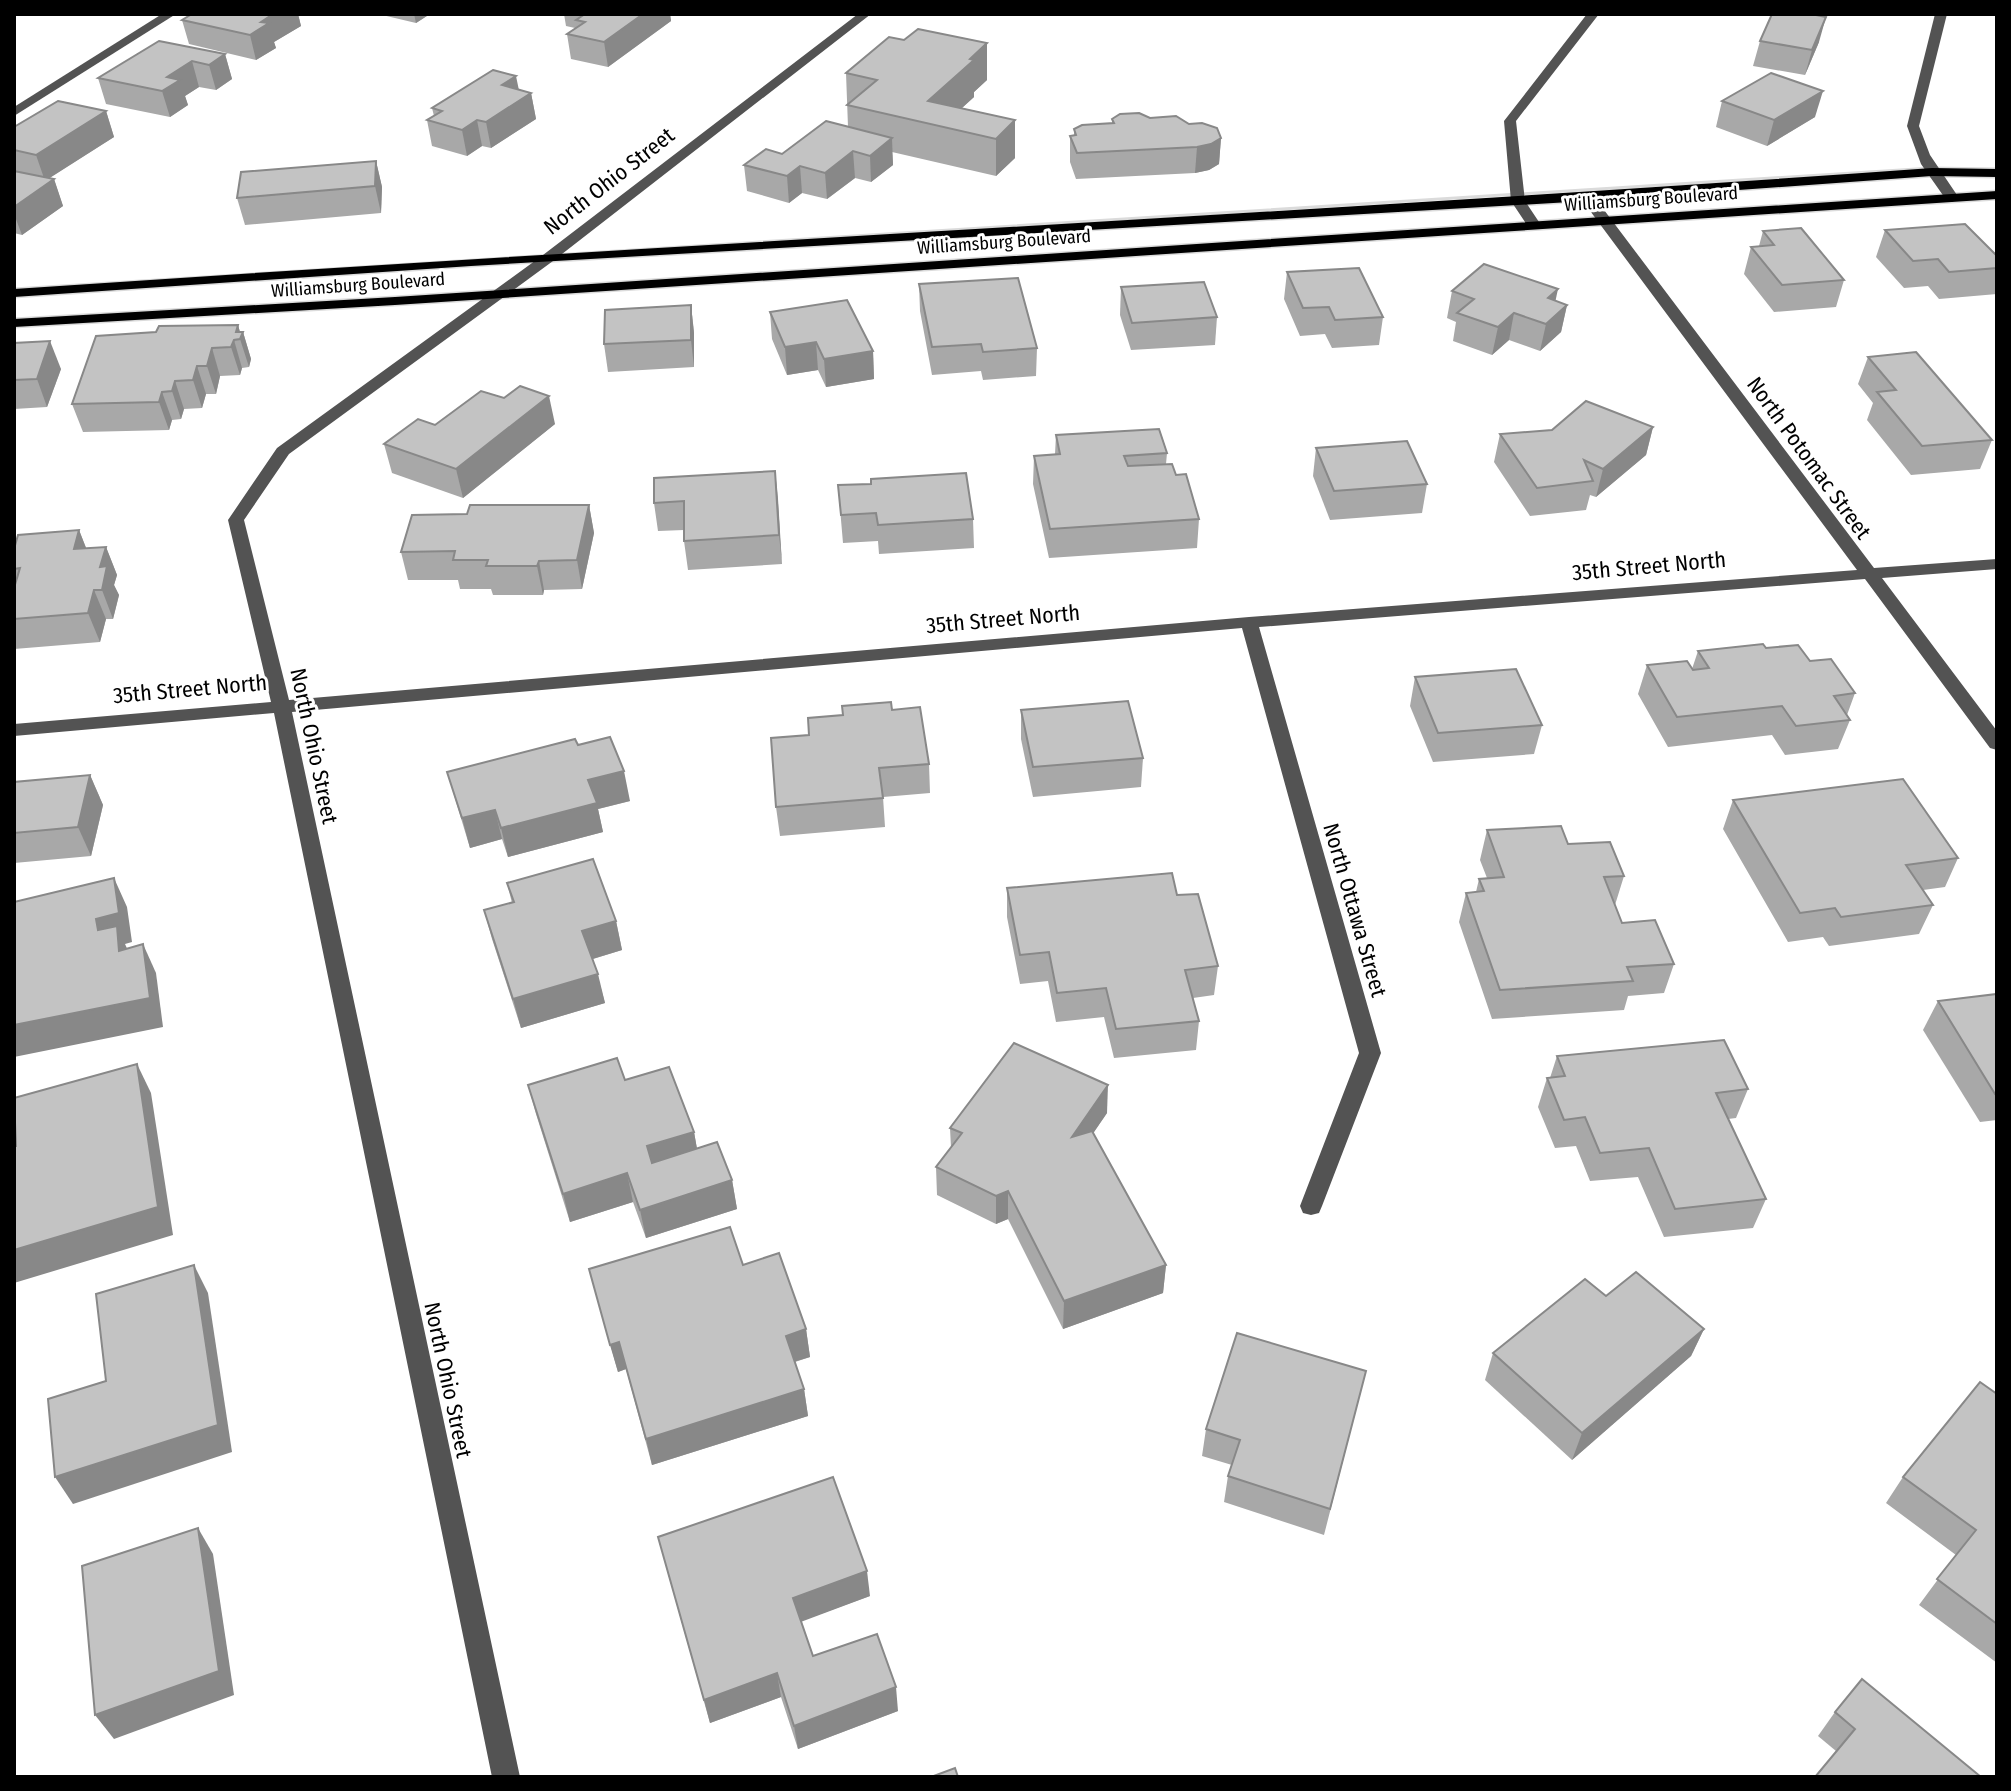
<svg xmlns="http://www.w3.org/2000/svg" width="2011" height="1791" viewBox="0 0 2011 1791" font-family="'Fira Sans Condensed',sans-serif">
  <rect width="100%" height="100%" fill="#fff"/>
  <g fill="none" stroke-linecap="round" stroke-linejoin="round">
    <g stroke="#dbdbdb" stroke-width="3">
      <g id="major">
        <path d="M1932 168 1997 169V177L1932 176 1587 201 471 266 14 297V289C653 245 1293 214 1932 168Z"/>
        <path d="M1997 191V199L395 305 14 327V319L395 297Z"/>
      </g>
    </g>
    <g fill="#535353" fill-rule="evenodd">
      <path d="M162 14H176L14 116V107Z"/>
      <path d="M858 14H871L553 261 289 454 244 520 289 700 1249 617 1857 570 1582 200 1580 197 1587 193 1592 194 1874 568 1997 559V569L1882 578 1997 731V750L1990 748 1865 579 1259 627 1381 1053 1322 1206 1319 1213 1311 1215 1303 1213 1300 1206 1359 1053 1242 628 292 712 520 1777H492L274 713 14 736V724L271 702 228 520 277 448 543 255Z"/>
      <path d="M1587 14H1599L1516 121 1525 201 1541 225 1529 228 1511 201 1504 121Z"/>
      <path d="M1935 14H1947L1919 126 1930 155 1959 198 1952 202 1947 201 1921 164 1907 126Z"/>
    </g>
    <use href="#major" fill="#000" fill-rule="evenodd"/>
  </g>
  <g fill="#a8a8a8">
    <path d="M192 14H298L301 26 274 42 276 48 256 60 189 44 182 20Z"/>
    <path d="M378 14H430L416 23Z"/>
    <path d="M564 14H670L671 21 608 67 571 59 567 34 575 28 566 26Z"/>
    <path d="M904 40 987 43V80L974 92V97L962 108 1015 120V158L996 176 892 152 893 165 871 182 855 178 827 199 802 193 789 203 747 191 744 165 782 154 848 127 846 73Z"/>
    <path d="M1760 41 1819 42 1805 75 1753 66Z"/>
    <path d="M225 54 232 79 216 90 199 87 185 96 188 105 170 117 106 104 98 78Z"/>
    <path d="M519 90 531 93 536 119 491 148 482 146 467 156 432 146 427 120 434 116 432 108Z"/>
    <path d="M1722 101 1815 117 1767 146 1716 127Z"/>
    <path d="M106 111 114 137 49 178 54 179 63 206 22 235 14 233V127Z"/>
    <path d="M1150 118 1189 124 1221 138 1219 164 1209 170 1195 173 1076 179 1070 162V136L1074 135V129L1112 123V119Z"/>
    <path d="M376 161 382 187 381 213 245 225 237 198Z"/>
    <path d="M1885 230 1997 256V294L1939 299 1928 286 1904 288 1876 257Z"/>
    <path d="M1763 231 1844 280 1836 307 1774 312 1744 274 1751 247 1759 246Z"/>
    <path d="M1287 272 1383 317 1379 345 1332 348 1325 334 1300 336 1284 299Z"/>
    <path d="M919 284 1037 348 1036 376 983 380 981 371 932 375 920 311Z"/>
    <path d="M1121 287 1217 317 1215 345 1131 350 1120 315Z"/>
    <path d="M1452 291 1555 301 1567 305 1561 332 1540 351 1509 340 1492 355 1453 341 1456 322 1447 318Z"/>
    <path d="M691 305 694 333V367L608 372 604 344Z"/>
    <path d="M770 312 873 351 874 379 826 387 818 370 787 375 772 339Z"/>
    <path d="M238 325 240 332H243L251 359 249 367 242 368 240 375 220 376 216 394H206L202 408 184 409 181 419 172 420 169 430 83 432 72 404 156 332Z"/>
    <path d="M14 343 61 369 47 407 14 409Z"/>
    <path d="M1868 357 1992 440 1980 469 1911 475 1867 420 1873 403 1858 384Z"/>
    <path d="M555 424 463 498 392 473 384 444 435 425Z"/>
    <path d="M1653 427 1646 455 1596 497 1590 495 1586 510 1530 516 1494 462 1500 434Z"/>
    <path d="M1056 435 1167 453 1166 464 1176 475 1199 519 1197 548 1049 558 1033 484 1034 456 1055 454Z"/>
    <path d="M1316 448 1427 484 1422 513 1330 520 1313 476Z"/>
    <path d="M775 471 782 564 688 570 684 541V530L658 531 654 503Z"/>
    <path d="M838 485 973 519 974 548 879 554 878 541 843 543Z"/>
    <path d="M589 505 594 533 582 589 544 590 543 595H493L491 589H460L458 580H408L401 552 467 514Z"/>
    <path d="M79 530 86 548 106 547 117 575 114 585 119 595 113 619H106L100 642 14 649V549Z"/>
    <path d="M1766 648 1810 661 1855 693 1847 715 1850 720 1838 749 1785 755 1772 735 1668 747 1638 694 1647 665 1692 669 1698 651Z"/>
    <path d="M1415 677 1542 725 1534 754 1433 762 1410 706Z"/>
    <path d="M892 710 929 764 930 793 883 797 885 827 780 836 776 807 809 735Z"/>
    <path d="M1021 710 1143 758 1141 787 1033 797 1021 739Z"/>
    <path d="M578 745 630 801 598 809 603 832 508 857 502 839 470 848 447 772Z"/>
    <path d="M90 775 103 805 91 856 14 863V782Z"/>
    <path d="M1733 800 1958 858 1945 887 1923 890 1933 905 1919 934 1829 946 1823 937 1788 942 1723 829Z"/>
    <path d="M1487 830 1568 844 1624 876 1615 905 1622 923 1674 964 1664 993 1628 996 1624 1010 1492 1019 1459 922 1466 893 1476 892 1479 879 1487 878 1480 860Z"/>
    <path d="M507 883 616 921 622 950 593 959 605 1003 521 1028 492 939 484 910 512 903Z"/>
    <path d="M1007 888 1177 895 1218 966 1214 995 1193 998 1199 1021 1196 1050 1114 1058 1104 1017 1056 1022 1048 981 1020 984 1007 917Z"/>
    <path d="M1997 994V1120L1980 1122 1923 1030 1938 1001Z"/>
    <path d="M1557 1056 1748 1089 1736 1118 1728 1119 1766 1199 1753 1228 1664 1237 1638 1177 1590 1181 1576 1146 1555 1148 1538 1107 1547 1078H1550Z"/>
    <path d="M625 1080 694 1132 697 1149 732 1180 737 1209 646 1238 633 1202 570 1222 536 1114 528 1085Z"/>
    <path d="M1107 1113 1093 1133 1166 1265 1163 1293 1063 1329 1008 1219 996 1224 937 1195 936 1167 951 1148 950 1128Z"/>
    <path d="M743 1265 806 1329 810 1357 795 1362 804 1389 808 1416 652 1465 626 1369 618 1372 589 1269Z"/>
    <path d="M1606 1296 1704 1329 1691 1356 1572 1460 1485 1380 1493 1353Z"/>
    <path d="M1366 1371 1324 1535 1224 1502 1228 1476 1232 1465 1202 1456 1206 1429Z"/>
    <path d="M1997 1394V1663L1919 1605 1956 1555 1886 1503 1903 1477Z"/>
    <path d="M665 1563 870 1596 801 1621 813 1656 898 1711 798 1749 781 1697 710 1723Z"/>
    <path d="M1835 1712 1981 1777 1836 1751 1818 1736Z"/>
  </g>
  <g fill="#888">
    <path d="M273 14H298L301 26 274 42 276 48 256 60 250 35 261 22Z"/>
    <path d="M414 14H430L416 23Z"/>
    <path d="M643 14H670L671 21 608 67 604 42Z"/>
    <path d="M1826 17 1819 42 1805 75 1812 50Z"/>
    <path d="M987 43V80L974 92V97L942 126 928 101Z"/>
    <path d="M225 54 232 79 216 90 209 65Z"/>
    <path d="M192 61 199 87 185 96 188 105 170 117 162 91 167 77Z"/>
    <path d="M516 76 521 100 531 93 536 119 491 148 486 122 502 85Z"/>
    <path d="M1823 91 1815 117 1767 146 1774 120Z"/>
    <path d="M106 111 114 137 45 181 36 155Z"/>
    <path d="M477 120 482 146 467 156 462 130Z"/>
    <path d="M1015 120V158L996 176V139Z"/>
    <path d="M892 138 893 165 871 182 870 156Z"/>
    <path d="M1221 138 1219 164 1209 170 1195 173 1197 147Z"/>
    <path d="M853 151 855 178 827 199 825 173Z"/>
    <path d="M376 161 382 187 381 213 375 186Z"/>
    <path d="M800 166 802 193 789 203 787 176Z"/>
    <path d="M54 179 63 206 22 235 14 214V207Z"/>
    <path d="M1558 289 1552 317 1548 298Z"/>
    <path d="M691 305 694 333V367L691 340Z"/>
    <path d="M1567 305 1561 332 1540 351 1546 324Z"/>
    <path d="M1514 313 1509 340 1492 355 1498 327Z"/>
    <path d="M238 325 241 336 243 332 251 359 249 367 240 339 236 332Z"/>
    <path d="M234 340 242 368 240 375 231 347Z"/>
    <path d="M50 341 61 369 47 407 37 379Z"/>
    <path d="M816 342 818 370 787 375 785 347Z"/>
    <path d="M212 348 220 376 216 394 207 366Z"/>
    <path d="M873 351 874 379 826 387 824 359Z"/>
    <path d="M197 366 206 394 202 408 193 380Z"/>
    <path d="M175 381 184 409 181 419 172 391Z"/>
    <path d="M162 392 172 420 169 430 159 402Z"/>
    <path d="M549 396 555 424 463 498 456 469Z"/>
    <path d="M1653 427 1646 455 1596 497 1603 469Z"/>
    <path d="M775 471 778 499 782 564 779 535Z"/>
    <path d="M589 505 594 533 582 589 577 560Z"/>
    <path d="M79 530 90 558 74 549Z"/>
    <path d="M106 547 117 575 114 585 119 595 113 619 102 590 100 567Z"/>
    <path d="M539 561 544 590 543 595 537 566Z"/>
    <path d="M94 590 106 619 100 642 88 613Z"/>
    <path d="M624 771 630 801 598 809 603 832 508 857 501 828 588 780Z"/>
    <path d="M90 775 103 805 91 856 78 827Z"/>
    <path d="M495 810 502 839 470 848 462 818Z"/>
    <path d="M114 878 127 907 132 942 125 944 130 955 133 980 98 930 96 919Z"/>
    <path d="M616 921 622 950 589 960 582 931Z"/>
    <path d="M143 944 156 973 163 1027 14 1057V1025Z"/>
    <path d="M598 974 605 1003 521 1028 513 999Z"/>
    <path d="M137 1064 151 1093 173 1235 14 1283V1250Z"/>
    <path d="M1108 1085 1107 1113 1071 1166 1072 1137Z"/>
    <path d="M694 1132 699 1160 652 1175 647 1146Z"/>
    <path d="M627 1173 633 1202 570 1222 563 1194Z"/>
    <path d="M732 1180 737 1209 646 1238 640 1210Z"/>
    <path d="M1008 1191V1219L996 1224V1196Z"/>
    <path d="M194 1265 208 1293 232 1452 73 1504 55 1477Z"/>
    <path d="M1166 1265 1163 1293 1063 1329 1064 1301Z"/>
    <path d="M806 1329 810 1357 790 1363 786 1336Z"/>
    <path d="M1704 1329 1691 1356 1572 1460 1582 1433Z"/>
    <path d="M619 1342 626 1369 618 1372 610 1345Z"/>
    <path d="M804 1389 808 1416 652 1465 646 1439Z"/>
    <path d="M198 1528 213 1554 234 1695 114 1739 95 1715Z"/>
    <path d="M867 1571 870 1596 798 1623 793 1598Z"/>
    <path d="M777 1673 781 1697 710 1723 704 1700Z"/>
    <path d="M896 1687 898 1711 798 1749 794 1726Z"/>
  </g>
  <g fill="#c3c3c3" stroke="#888" stroke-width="2">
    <path d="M192 14H273L261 22 269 23 250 35 182 20Z"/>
    <path d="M585 14H643L604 42 567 34 585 22 576 20Z"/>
    <path d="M1772 14H1811L1826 17 1812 50 1760 41Z"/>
    <path d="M918 29 987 43 970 59 974 60 928 101 1015 120 996 139 847 105 877 80 846 73 889 37 904 40Z"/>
    <path d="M159 41 225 54 209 65 192 61 167 77 180 80 162 91 98 78Z"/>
    <path d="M493 70 516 76 502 85 531 93 486 122 477 120 462 130 427 120 442 111 432 108Z"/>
    <path d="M1771 73 1823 91 1774 120 1722 101Z"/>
    <path d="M58 101 106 111 36 155 14 150V127Z"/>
    <path d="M1139 113 1150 118 1176 116 1189 124 1202 123 1217 128 1221 138 1211 144 1197 147 1077 153 1070 136 1076 135 1074 129 1082 125 1114 123 1112 119 1120 114Z"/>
    <path d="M826 121 892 138 870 156 853 151 825 173 800 166 787 176 744 165 766 149 782 154Z"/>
    <path d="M376 161 375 186 237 198 241 172Z"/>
    <path d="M14 171 54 179 14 207Z"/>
    <path d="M1965 224 1997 256V268L1949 272 1938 259 1913 261 1885 230Z"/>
    <path d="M1801 228 1844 280 1782 285 1751 247 1774 245 1763 231Z"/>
    <path d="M1484 264 1558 289 1548 298 1567 305 1546 324 1514 313 1498 327 1457 313 1474 299 1452 291Z"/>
    <path d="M1359 268 1383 317 1335 320 1329 307 1303 308 1287 272Z"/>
    <path d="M1018 278 1037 348 983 352 981 344 932 347 919 284Z"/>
    <path d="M1204 282 1217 317 1132 323 1121 287Z"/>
    <path d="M847 300 873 351 824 359 816 342 785 347 770 312Z"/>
    <path d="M691 305V340L604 344 605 310Z"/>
    <path d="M238 325 236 332H243L240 339 234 340 231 347 212 348 207 366H197L193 380 175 381 172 391 162 392 159 402 72 404 96 336 156 332 159 326Z"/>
    <path d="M50 341 37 379 14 380V343Z"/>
    <path d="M1916 352 1992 440 1922 446 1877 392 1896 390 1868 357Z"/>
    <path d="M520 386 549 396 456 469 384 444 418 419 435 425 481 391 504 398Z"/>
    <path d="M1586 401 1653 427 1603 469 1584 460 1593 481 1537 488 1500 434 1552 430Z"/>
    <path d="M1159 429 1167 453 1124 456 1128 466 1172 464 1176 475 1186 474 1199 519 1050 529 1034 456 1060 454 1056 435Z"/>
    <path d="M1407 441 1427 484 1334 491 1316 448Z"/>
    <path d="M775 471 779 535 684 541V501L654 503V478Z"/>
    <path d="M966 473 973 519 878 525 876 513 841 515 838 485 871 484V479Z"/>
    <path d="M470 505H589L577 560 539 561 537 566H486L488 560H453L455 551 401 552 412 515 467 514Z"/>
    <path d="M79 530 74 549 106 547 100 567 107 566 102 590H94L88 613 14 619V588L20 568 14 569V549L18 535Z"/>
    <path d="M1763 644 1766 648 1798 645 1810 661 1831 659 1855 693 1834 696 1850 720 1796 726 1782 706 1677 717 1647 665 1687 661 1693 670 1709 668 1698 651Z"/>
    <path d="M1516 669 1542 725 1438 733 1415 677Z"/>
    <path d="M1128 701 1143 758 1033 767 1021 710Z"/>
    <path d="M891 702 892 710 920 707 929 764 879 768 883 798 776 807 771 738 809 735 808 718 843 715 842 706Z"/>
    <path d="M610 737 624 771 588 780 597 803 501 828 495 810 462 818 447 772 575 739 578 745Z"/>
    <path d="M90 775 78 827 14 833V782Z"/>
    <path d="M1903 779 1958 858 1906 865 1933 905 1841 917 1835 908 1800 913 1733 800Z"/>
    <path d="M1561 826 1568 844 1610 842 1624 876 1604 877 1622 923 1655 920 1674 964 1627 967 1633 981 1500 990 1466 893 1484 891 1479 879 1504 877 1487 830Z"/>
    <path d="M593 859 616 921 582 931 598 974 513 999 484 910 514 902 507 883Z"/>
    <path d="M1172 873 1177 895 1198 894 1218 966 1185 970 1199 1021 1116 1029 1106 988 1057 993 1049 952 1020 955 1007 888Z"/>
    <path d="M114 878 119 913 96 919 98 930 117 926 119 951 143 944 150 998 14 1025V902Z"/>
    <path d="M1997 994V1093L1995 1094 1938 1001Z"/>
    <path d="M1724 1040 1748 1089 1716 1093 1766 1199 1675 1209 1649 1148 1600 1153 1585 1117 1564 1120 1547 1078 1565 1076 1557 1056Z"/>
    <path d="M1014 1043 1108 1085 1072 1137 1092 1131 1166 1265 1064 1301 1008 1191 996 1196 936 1167 962 1133 950 1128Z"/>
    <path d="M617 1058 625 1080 669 1067 694 1132 647 1146 652 1163 717 1142 732 1180 640 1210 627 1173 563 1194 528 1085Z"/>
    <path d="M137 1064 158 1207 14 1250V1146H16L14 1098Z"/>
    <path d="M730 1227 743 1265 779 1253 806 1329 786 1336 804 1389 646 1439 619 1342 610 1345 589 1269Z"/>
    <path d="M194 1265 218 1425 55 1477 48 1399 106 1381 96 1294Z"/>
    <path d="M1636 1272 1704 1329 1582 1433 1493 1353 1585 1279 1606 1296Z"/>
    <path d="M1237 1333 1366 1371 1330 1509 1228 1476 1240 1440 1206 1429Z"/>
    <path d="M1980 1382 1997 1394V1624L1937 1579 1976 1530 1903 1477Z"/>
    <path d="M833 1477 867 1571 793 1598 813 1656 877 1634 896 1687 794 1726 777 1673 704 1700 658 1537Z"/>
    <path d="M198 1528 219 1671 95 1715 82 1566Z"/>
    <path d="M1862 1679 1981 1777H1815L1855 1729 1835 1712Z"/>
    <path d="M955 1768 958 1777H931Z"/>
  </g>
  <g text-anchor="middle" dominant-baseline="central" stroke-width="6" stroke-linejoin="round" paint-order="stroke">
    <g font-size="18" fill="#000" stroke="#fff">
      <text transform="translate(1651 199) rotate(-4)">Williamsburg Boulevard</text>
      <text transform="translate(1004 242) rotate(-4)">Williamsburg Boulevard</text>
      <text transform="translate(358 285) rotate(-4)">Williamsburg Boulevard</text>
    </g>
    <g font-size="22" fill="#000" stroke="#fff">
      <text transform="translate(609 181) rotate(-38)">North Ohio Street</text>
      <text transform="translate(1809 458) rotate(54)">North Potomac Street</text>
      <text transform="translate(1649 566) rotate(-5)">35th Street North</text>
      <text transform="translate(1003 619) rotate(-5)">35th Street North</text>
      <text transform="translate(190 689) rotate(-5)">35th Street North</text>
      <text transform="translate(314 746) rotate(78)">North Ohio Street</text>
      <text transform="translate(1355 910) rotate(74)">North Ottawa Street</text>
      <text transform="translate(448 1380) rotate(78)">North Ohio Street</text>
    </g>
  </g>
  <rect width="2011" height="1791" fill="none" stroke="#000000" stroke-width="32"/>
</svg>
